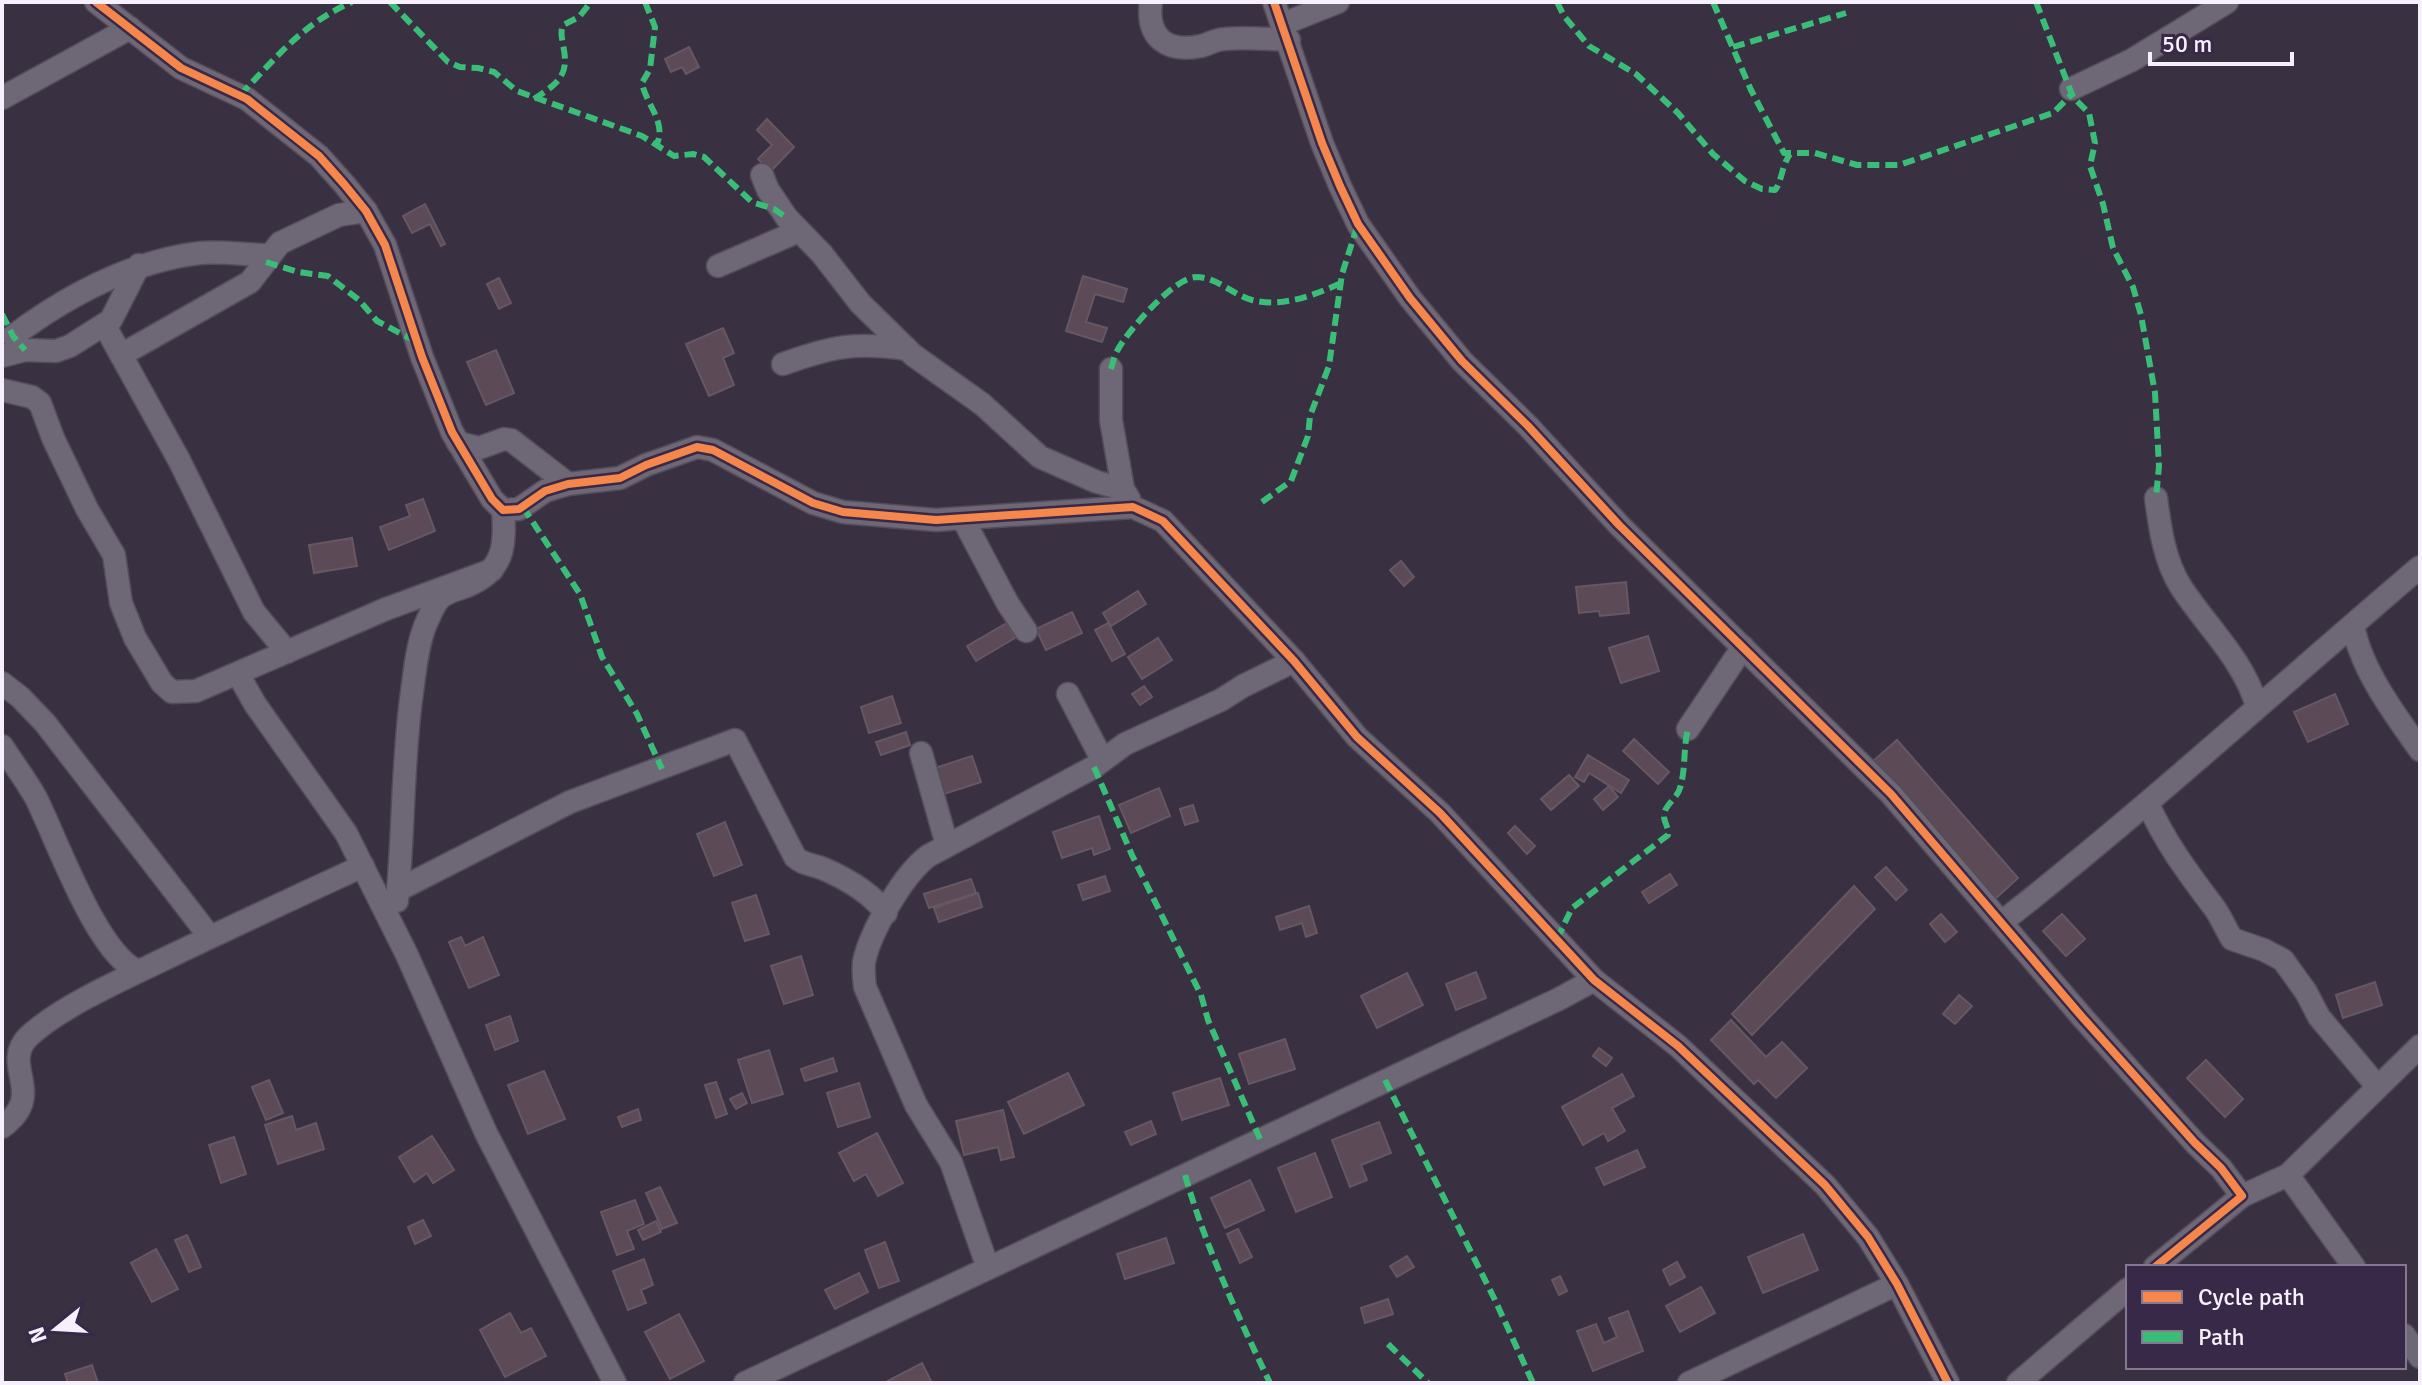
<svg xmlns="http://www.w3.org/2000/svg" width="2422" height="1385" viewBox="0 0 2422 1385" font-family="Signika,sans-serif">
  <rect width="100%" height="100%" fill="#393042"/>
  <g fill="#5c4a56" stroke="#655862" stroke-width="2">
    <path d="M689 47 699 67 686 74 682 67 671 72 665 59Z"/>
    <path d="M767 119 794 147 770 172 758 159 772 145 757 130Z"/>
    <path d="M425 204 445 244 441 246 430 224 412 233 403 216Z"/>
    <path d="M1083 276 1127 289 1123 302 1095 294 1086 322 1107 328 1102 342 1066 331Z"/>
    <path d="M499 278 511 303 499 309 487 284Z"/>
    <path d="M723 328 734 353 723 358 734 385 709 396 686 344Z"/>
    <path d="M496 350 514 393 486 405 467 362Z"/>
    <path d="M423 499 435 531 389 550 380 527 410 516 406 505Z"/>
    <path d="M352 538 357 566 314 573 309 545Z"/>
    <path d="M1401 561 1414 577 1404 586 1390 570Z"/>
    <path d="M1626 582 1629 613 1600 616 1599 611 1579 613 1576 587Z"/>
    <path d="M1138 591 1146 604 1111 626 1103 613Z"/>
    <path d="M1072 612 1082 633 1046 650 1036 629Z"/>
    <path d="M1007 623 1015 638 976 661 967 646Z"/>
    <path d="M1108 623 1125 654 1112 661 1095 630Z"/>
    <path d="M1648 636 1659 671 1621 683 1609 648Z"/>
    <path d="M1158 638 1172 660 1142 679 1128 657Z"/>
    <path d="M1144 686 1152 697 1140 705 1132 694Z"/>
    <path d="M2335 694 2348 724 2308 742 2294 712Z"/>
    <path d="M892 696 901 723 869 733 861 707Z"/>
    <path d="M906 732 910 745 881 755 876 742Z"/>
    <path d="M1634 739 1669 772 1658 784 1623 751Z"/>
    <path d="M1897 740 2018 878 1994 900 1872 762Z"/>
    <path d="M1588 755 1629 780 1621 793 1589 773 1584 782 1575 777Z"/>
    <path d="M972 756 981 782 944 794 935 768Z"/>
    <path d="M1569 775 1579 786 1551 810 1541 799Z"/>
    <path d="M1609 786 1618 797 1603 810 1594 799Z"/>
    <path d="M1159 788 1170 816 1131 833 1119 805Z"/>
    <path d="M1193 805 1198 821 1185 825 1180 809Z"/>
    <path d="M1099 816 1110 849 1094 855 1092 848 1062 858 1053 832Z"/>
    <path d="M725 822 742 865 714 876 697 834Z"/>
    <path d="M1515 826 1535 846 1527 854 1508 833Z"/>
    <path d="M1886 867 1907 890 1896 900 1875 877Z"/>
    <path d="M1670 874 1677 885 1649 903 1642 892Z"/>
    <path d="M1105 876 1110 891 1083 900 1078 885Z"/>
    <path d="M971 879 976 893 929 908 924 894Z"/>
    <path d="M1854 886 1875 909 1752 1035 1732 1014Z"/>
    <path d="M978 893 982 907 939 922 934 908Z"/>
    <path d="M756 895 769 934 745 941 732 903Z"/>
    <path d="M1309 906 1317 933 1306 937 1302 923 1280 930 1276 917Z"/>
    <path d="M1941 914 1957 932 1945 942 1930 924Z"/>
    <path d="M2062 914 2085 939 2066 956 2043 931Z"/>
    <path d="M461 937 465 946 483 937 499 975 469 988 449 942Z"/>
    <path d="M801 956 813 995 784 1004 771 966Z"/>
    <path d="M1476 972 1486 998 1456 1010 1446 984Z"/>
    <path d="M1407 973 1423 1005 1377 1028 1361 996Z"/>
    <path d="M2375 982 2382 1005 2343 1018 2336 995Z"/>
    <path d="M1959 995 1972 1006 1955 1024 1943 1014Z"/>
    <path d="M510 1016 518 1041 495 1050 486 1025Z"/>
    <path d="M1731 1020 1766 1057 1782 1042 1807 1068 1776 1098 1758 1080 1754 1084 1711 1040Z"/>
    <path d="M1285 1039 1295 1069 1249 1084 1239 1054Z"/>
    <path d="M1599 1048 1612 1058 1606 1066 1593 1056Z"/>
    <path d="M769 1050 783 1094 752 1103 738 1060Z"/>
    <path d="M833 1058 837 1071 805 1081 801 1069Z"/>
    <path d="M2206 1060 2243 1099 2225 1117 2187 1078Z"/>
    <path d="M544 1071 565 1119 528 1134 508 1085Z"/>
    <path d="M1068 1073 1084 1105 1024 1134 1008 1102Z"/>
    <path d="M1622 1074 1634 1096 1612 1108 1625 1131 1608 1141 1604 1133 1583 1145 1562 1107Z"/>
    <path d="M1220 1078 1229 1105 1182 1120 1173 1093Z"/>
    <path d="M269 1080 283 1113 266 1120 252 1087Z"/>
    <path d="M716 1082 727 1114 716 1118 705 1085Z"/>
    <path d="M859 1083 870 1117 838 1127 827 1093Z"/>
    <path d="M742 1093 747 1103 736 1109 730 1099Z"/>
    <path d="M638 1109 641 1120 622 1127 618 1117Z"/>
    <path d="M1003 1110 1014 1157 1001 1160 998 1147 964 1155 956 1121Z"/>
    <path d="M292 1116 296 1130 316 1123 324 1149 278 1164 265 1125Z"/>
    <path d="M1151 1121 1156 1134 1131 1145 1125 1132Z"/>
    <path d="M1379 1122 1391 1153 1361 1165 1367 1180 1350 1187 1332 1140Z"/>
    <path d="M877 1133 903 1183 878 1196 866 1174 854 1181 839 1153Z"/>
    <path d="M432 1136 454 1170 433 1183 427 1173 414 1182 399 1157Z"/>
    <path d="M234 1137 246 1174 221 1183 209 1145Z"/>
    <path d="M1637 1150 1645 1167 1604 1185 1596 1168Z"/>
    <path d="M1315 1153 1332 1197 1296 1212 1278 1168Z"/>
    <path d="M1250 1180 1264 1210 1225 1228 1211 1198Z"/>
    <path d="M660 1187 677 1223 662 1229 646 1193Z"/>
    <path d="M635 1200 644 1224 627 1231 634 1249 617 1255 601 1212Z"/>
    <path d="M423 1220 431 1236 415 1244 408 1227Z"/>
    <path d="M656 1221 661 1232 643 1240 638 1230Z"/>
    <path d="M1238 1229 1252 1257 1240 1263 1227 1234Z"/>
    <path d="M1803 1234 1818 1270 1763 1293 1748 1257Z"/>
    <path d="M187 1235 201 1267 189 1272 175 1240Z"/>
    <path d="M1166 1238 1174 1263 1125 1279 1117 1254Z"/>
    <path d="M885 1242 899 1281 879 1288 865 1250Z"/>
    <path d="M156 1249 178 1289 152 1302 131 1263Z"/>
    <path d="M1407 1256 1414 1267 1397 1277 1390 1266Z"/>
    <path d="M644 1259 653 1285 641 1290 646 1303 628 1310 613 1271Z"/>
    <path d="M1677 1262 1685 1277 1670 1285 1663 1270Z"/>
    <path d="M859 1273 868 1292 835 1309 825 1290Z"/>
    <path d="M1560 1276 1567 1291 1559 1295 1552 1280Z"/>
    <path d="M1701 1287 1715 1313 1680 1332 1666 1306Z"/>
    <path d="M1388 1299 1393 1314 1365 1323 1361 1308Z"/>
    <path d="M1628 1311 1643 1351 1593 1371 1577 1331 1596 1324 1604 1343 1617 1337 1609 1318Z"/>
    <path d="M510 1313 521 1333 531 1328 546 1356 505 1377 480 1330Z"/>
    <path d="M679 1314 704 1361 670 1379 645 1332Z"/>
    <path d="M922 1363 932 1383H884Z"/>
    <path d="M92 1365 98 1383H68L65 1374Z"/>
  </g>
  <g fill="none" stroke-linecap="round" stroke-linejoin="round">
    <g stroke="#534d5a" stroke-width="25">
      <g id="minor">
        <path d="M96 2 181 68 247 99 319 156 344 184 366 211 385 245 422 357 452 432 492 499 503 510 519 509 545 491 568 484 620 478 646 465 697 447 713 450 813 503 843 512 936 520 1133 507 1163 521 1294 661 1357 737 1440 813 1594 980 1678 1046 1825 1185 1868 1237 1897 1284 1948 1383"/>
        <path d="M1151 2C1146 38 1167 53 1201 46 1209 44 1216 39 1225 39 1246 37 1267 39 1289 40"/>
        <path d="M1274 2 1322 143 1340 186 1358 224 1410 298 1462 361 1528 426 1619 525 1891 794 2083 1018 2195 1143 2221 1168 2242 1196 2155 1267"/>
        <path d="M1283 24 1338 2"/>
        <path d="M2071 89 2132 60 2227 2"/>
        <path d="M2 98 130 28"/>
        <path d="M762 175 768 190 787 218 822 254 860 303 913 355 982 404 1040 457 1097 482 1123 489"/>
        <path d="M718 266 799 231"/>
        <path d="M105 326 179 460 254 612 287 652"/>
        <path d="M13 336C68 295 132 261 200 253 223 251 247 255 269 255"/>
        <path d="M121 355 250 282 280 243 339 215 366 211"/>
        <path d="M2 356 25 350 56 351 70 346 111 320 139 265"/>
        <path d="M783 364C833 346 855 342 907 349"/>
        <path d="M1111 369V420L1123 489 1129 499"/>
        <path d="M2 390 32 397 40 403 53 438 87 509 114 555 121 603 135 638 162 683 172 692 196 691 386 609 492 570"/>
        <path d="M458 443 479 448 504 439 511 440 568 484"/>
        <path d="M2156 498C2160 528 2164 560 2181 587 2207 627 2243 659 2257 706"/>
        <path d="M963 519 1008 604 1026 631"/>
        <path d="M2353 625C2361 670 2394 713 2420 750"/>
        <path d="M238 674 255 704 346 833 407 955 486 1133 615 1383"/>
        <path d="M2 683 20 697 45 723 210 937"/>
        <path d="M1068 694 1102 759"/>
        <path d="M1688 729 1743 647"/>
        <path d="M2 746C13 763 26 780 36 798 57 840 97 954 138 971"/>
        <path d="M921 753 947 845"/>
        <path d="M2148 804C2165 842 2188 873 2213 906 2221 916 2225 928 2232 939L2264 950 2283 960 2306 992 2319 1017 2377 1086"/>
        <path d="M398 890 570 802 735 740 795 857C803 865 813 864 824 869 847 879 871 893 886 913"/>
        <path d="M397 901C404 832 402 762 412 692 415 670 417 647 425 626 429 617 433 606 439 599 447 591 457 590 467 586 504 570 506 546 503 510"/>
        <path d="M2002 922C2146 809 2281 685 2420 567"/>
        <path d="M2 1127C48 1094 0 1066 28 1037 59 1008 115 983 154 964 223 931 293 898 363 866"/>
        <path d="M2288 1175 2354 1267"/>
        <path d="M2242 1196 2288 1175 2420 1046"/>
        <path d="M988 1268 951 1162 916 1105 865 987C864 979 863 971 864 962 870 932 903 875 928 856L1094 767 1125 744 1221 700 1243 686 1294 661"/>
        <path d="M2404 1335 2420 1357"/>
        <path d="M745 1383 1559 999 1594 980"/>
        <path d="M1689 1383 1897 1284"/>
        <path d="M2018 1383 2128 1289"/>
      </g>
    </g>
    <use href="#minor" stroke="#6e6775" stroke-width="22"/>
    <g stroke="#3abd76" stroke-width="6" stroke-dasharray="12 6" stroke-linecap="butt">
      <path d="M390 2 448 62 460 67 478 68 494 72 517 91 642 136 674 156 693 154 704 157 752 202 774 209 787 218"/>
      <path d="M645 2 655 27 650 69 642 83C646 105 668 123 656 146"/>
      <path d="M1557 2 1564 16 1589 46 1636 74 1678 113 1713 154 1732 170 1745 181 1762 189 1775 190C1782 182 1781 167 1790 154"/>
      <path d="M1713 2 1751 90 1784 153H1815L1857 165H1899L2053 113 2072 94"/>
      <path d="M2036 2 2073 97 2089 113 2095 143 2090 166 2103 204 2113 248 2133 287 2141 315 2155 393 2159 466 2156 498"/>
      <path d="M1733 47 1846 13"/>
      <path d="M240 95C277 57 302 24 352 2"/>
      <path d="M534 99C558 83 570 76 563 45 562 37 560 33 563 25L579 17 591 2"/>
      <path d="M266 262 298 272 328 276 359 300 377 321 417 342"/>
      <path d="M2 314 13 336 25 350"/>
      <path d="M1111 369C1113 363 1114 356 1117 351 1127 332 1173 278 1196 277 1217 277 1233 295 1252 300 1281 308 1315 295 1341 283"/>
      <path d="M1262 502 1291 481 1308 436 1310 416 1329 366 1342 274 1358 224"/>
      <path d="M523 507 580 594 602 657 637 714 662 769"/>
      <path d="M1094 767 1132 855 1201 995 1208 1020 1260 1139"/>
      <path d="M1557 939 1572 908 1668 835C1669 827 1664 823 1664 816 1664 805 1677 799 1680 788 1686 769 1683 748 1688 729"/>
      <path d="M1385 1080 1495 1300 1533 1383"/>
      <path d="M1185 1175C1206 1248 1237 1314 1270 1383"/>
      <path d="M1388 1344 1428 1383"/>
    </g>
    <g stroke="#392949" stroke-width="13">
      <g id="cycleway">
        <path d="M96 2 181 68 247 99 319 156 344 184 366 211 385 245 422 357 452 432 492 499 503 510 519 509 545 491 568 484 620 478 646 465 697 447 713 450 813 503 843 512 936 520 1133 507 1163 521 1294 661 1357 737 1440 813 1594 980 1678 1046 1825 1185 1868 1237 1897 1284 1948 1383"/>
        <path d="M1274 2 1322 143 1340 186 1358 224 1410 298 1462 361 1528 426 1619 525 1891 794 2083 1018 2195 1143 2221 1168 2242 1196 2155 1267"/>
      </g>
    </g>
    <use href="#cycleway" stroke="#f5874c" stroke-width="8"/>
  </g>
  <rect width="2422" height="1385" fill="none" stroke="#f5f0fc" stroke-width="8"/>
  <rect x="2126" y="1265" width="280" height="104" fill="#392949" stroke="#847991" stroke-width="2"/>
  <rect x="2142" y="1291" width="40" height="12" fill="#f5874c" stroke="#847991" stroke-width="2"/>
  <text x="2198" y="1305" font-size="24" fill="#f5f0fc">Cycle path</text>
  <rect x="2142" y="1331" width="40" height="12" fill="#3abd76" stroke="#847991" stroke-width="2"/>
  <text x="2198" y="1345" font-size="24" fill="#f5f0fc">Path</text>
  <g transform="translate(56 1329) rotate(252)" stroke="#392949" stroke-width="6" paint-order="stroke">
  <path d="M0-6L14 30L0 20L-14 30Z" fill="#f5f0fc"/>
  <text y="-12" font-size="22" font-weight="bold" text-anchor="middle" fill="#f5f0fc">N</text>
  </g>
  <path d="M2150 52v12h142v-12" fill="none" stroke="#f5f0fc" stroke-width="4"/>
  <text x="2162" y="52" font-size="24" fill="#f5f0fc" stroke="#392949" stroke-width="6" paint-order="stroke">50 m</text>
</svg>
